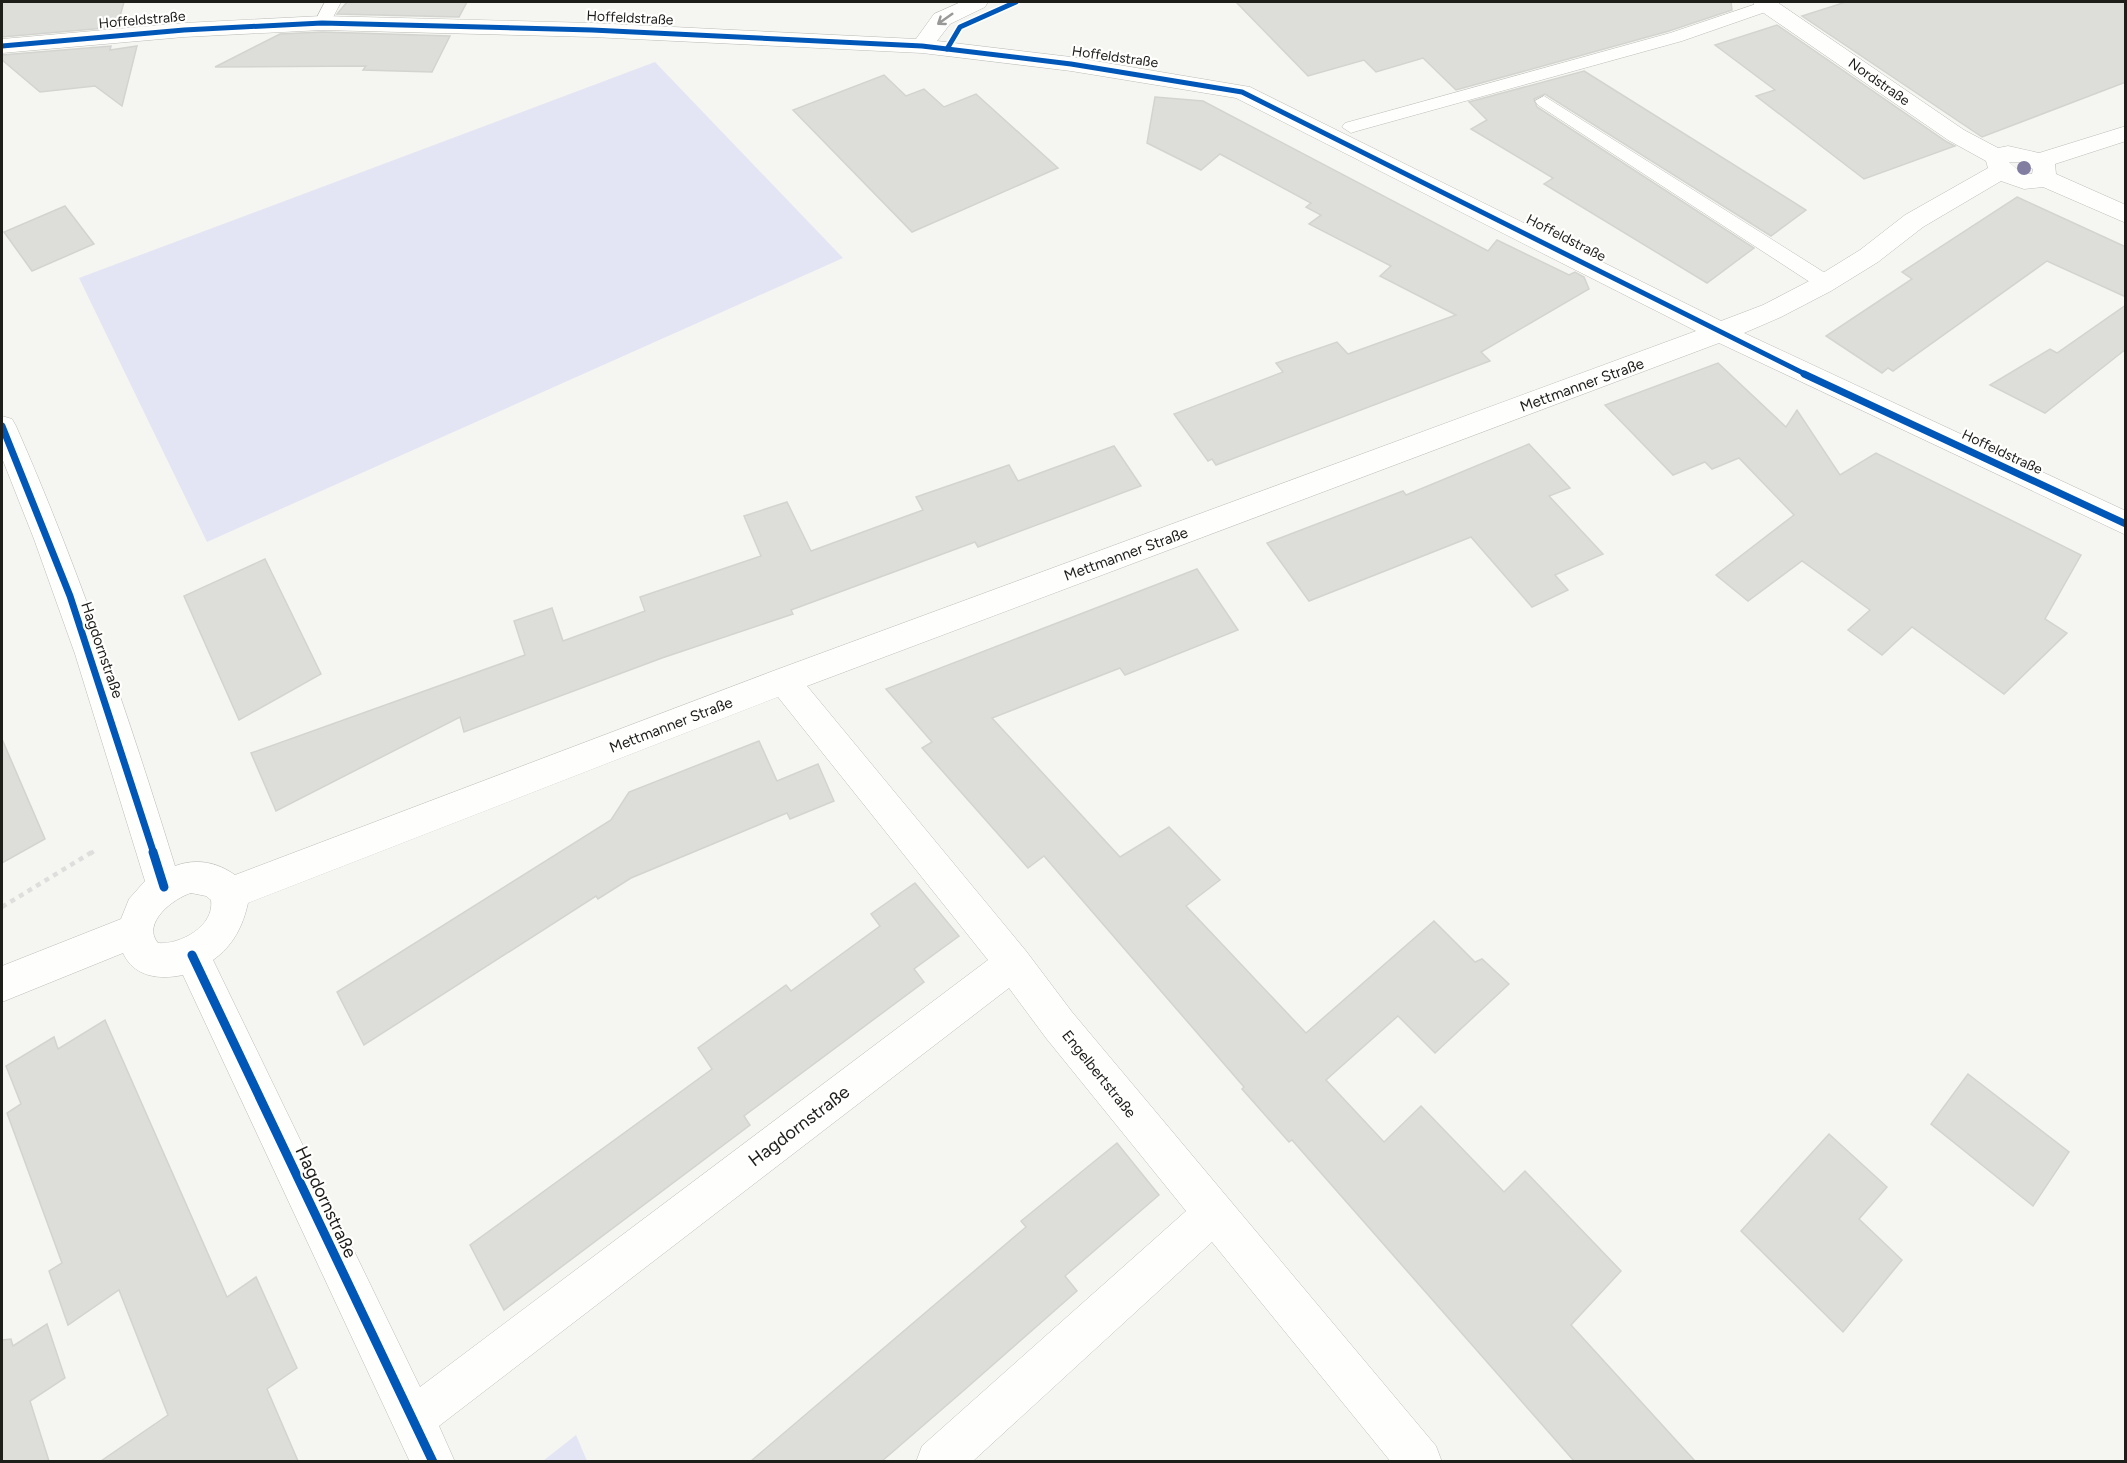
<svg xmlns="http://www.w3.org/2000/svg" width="2127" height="1463" viewBox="0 0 2127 1463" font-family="Figtree,sans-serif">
  <rect width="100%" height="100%" fill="#f5f5f1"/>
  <g fill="#e3e5f4">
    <path d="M655 62 843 258 207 542 79 278Z"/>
    <path d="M576 1435 587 1461H543Z"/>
  </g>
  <g fill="#ddddda" stroke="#d3d3d0" stroke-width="1.5">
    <path d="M2 2H124L117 27 2 37Z"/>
    <path d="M347 2H467L459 17 337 14Z"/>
    <path d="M1236 2H1731L1732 10 1669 31 1456 90 1423 58 1376 72 1364 60 1308 76Z"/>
    <path d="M1846 2H2126V82L1982 137 1802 16Z"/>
    <path d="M1777 25 1947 142 1955 146 1864 179 1756 96 1775 90 1715 45Z"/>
    <path d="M322 32 450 36 432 72 363 70 366 66 215 67 280 34Z"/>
    <path d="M111 46 110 50 137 46 122 106 95 86 40 92 2 60V55Z"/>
    <path d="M1584 71 1806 210 1771 236 1545 94 1534 99 1537 107 1754 248 1707 283 1544 184 1553 178 1471 129 1487 120 1469 102Z"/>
    <path d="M884 75 906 96 924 89 944 107 976 94 1058 168 912 232 793 110Z"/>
    <path d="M1155 97 1203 101 1488 251 1497 240 1569 275 1575 272 1584 277 1589 289 1481 352 1490 361 1216 465 1212 459 1208 461 1174 414 1283 372 1276 363 1337 342 1348 354 1456 315 1380 276 1391 266 1309 224 1321 215 1306 207 1311 203 1220 154 1201 170 1147 143Z"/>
    <path d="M2017 197 2126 247V297L2047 261 1893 371 1888 368 1882 373 1826 336 1912 279 1902 272Z"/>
    <path d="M65 206 94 244 32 271 4 232Z"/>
    <path d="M2126 305V349L2045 413 1990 385 2050 349 2057 353Z"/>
    <path d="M1718 363 1786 427 1797 410 1840 475 1876 453 2081 555 2045 619 2067 633 2004 694 1912 627 1882 655 1848 630 1870 610 1802 561 1748 601 1716 575 1794 515 1739 458 1712 469 1705 462 1673 475 1605 405Z"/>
    <path d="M1529 444 1570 488 1549 496 1603 554 1555 575 1568 590 1532 607 1471 537 1309 601 1267 543 1403 491 1406 495Z"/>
    <path d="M1114 446 1141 486 978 547 975 542 791 610 793 614 662 658 464 732 460 717 276 811 251 753 525 655 514 621 552 608 563 641 645 611 640 597 761 556 744 516 787 502 811 551 923 510 916 497 1009 465 1018 481Z"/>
    <path d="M265 559 321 674 239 720 184 596Z"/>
    <path d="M1197 569 1238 630 1125 675 1120 668 992 718 1120 857 1169 827 1220 880 1186 906 1306 1033 1434 921 1475 962 1482 959 1509 984 1435 1053 1398 1016 1326 1080 1384 1142 1421 1106 1504 1192 1525 1171 1621 1271 1571 1325 1695 1461H1574L1292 1140 1289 1142 1242 1089 1244 1087 1044 856 1028 868 922 748 932 742 886 689Z"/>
    <path d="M2 739 45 839 2 863Z"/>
    <path d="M759 741 777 781 818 764 834 801 790 819 787 813 631 878 598 899 596 896 364 1045 337 992 611 820 629 792Z"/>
    <path d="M915 883 959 936 914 969 924 982 744 1116 750 1125 504 1310 470 1245 712 1069 698 1048 786 985 791 991 880 926 871 914Z"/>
    <path d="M105 1020 227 1297 256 1277 297 1368 267 1389 298 1461H101L168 1415 119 1290 68 1325 49 1271 62 1263 7 1113 21 1104 6 1066 54 1037 58 1049Z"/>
    <path d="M1968 1074 2069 1152 2033 1206 1931 1124Z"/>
    <path d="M1829 1134 1887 1187 1859 1219 1902 1260 1843 1332 1741 1231Z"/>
    <path d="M1117 1143 1159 1195 1065 1276 1077 1291 962 1392 882 1461H751L1026 1227 1021 1221Z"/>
    <path d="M47 1324 65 1378 30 1401 49 1461H2V1340L11 1339 13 1346Z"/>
  </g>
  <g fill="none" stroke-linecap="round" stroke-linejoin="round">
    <g stroke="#bcbcb8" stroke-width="1">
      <g id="service">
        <path d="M325 2H341L328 27 322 28 314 23Z"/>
        <path d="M1762 2H1774L1776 5 1774 9 1682 41 1357 131 1351 133 1342 127 1345 123 1670 33Z"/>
        <path d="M1544 96 1833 278 1836 283 1833 288H1819L1538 105 1535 101Z"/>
      </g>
    </g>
    <g stroke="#bcbcb8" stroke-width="1">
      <path id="minor" d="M961 2H988L985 7 950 24 937 41 1071 57 1250 87 1721 321 1763 305 1813 279 1860 250 1905 215 1988 168 1986 161 1948 140 1755 7 1753 2H1777L1964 130 1998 148 2008 146 2039 153 2126 126V141L2055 164 2056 174 2126 205V223L2043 187 2024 189 2001 181 1923 227 1878 262 1831 291 1781 317 1744 333 2126 511V535L1719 343 807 686 1026 951 1072 1012 1436 1446 1442 1462H1391L1212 1242 972 1462H916L922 1446 1186 1211 1046 1038 1009 988 439 1426 455 1462H410L183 975C159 980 134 977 123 953L2 1002V966L121 919 129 899 145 881 75 654 34 539 2 458V416L12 419 16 426C79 569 129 717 175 866 196 858 217 862 235 875L773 671 1696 331 1236 98 1071 71 922 53 592 37 322 30 184 37 2 53V39L184 23 322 16 592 23 916 39 934 14ZM2009 162H2020L2033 169 2032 174 2020 172ZM778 697 988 960 420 1387 213 960C233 946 243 926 248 903ZM191 893 206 896 211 900C215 926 180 945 158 943 141 923 174 898 191 893Z"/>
    </g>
    <path stroke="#dededd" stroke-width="4" stroke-dasharray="4.5 4.5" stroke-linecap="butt" d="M90 854 97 849"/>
    <path stroke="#dededd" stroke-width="4.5" stroke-dasharray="5 5" stroke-linecap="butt" d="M2 907 92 852"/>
    <use href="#service" fill="#fefefd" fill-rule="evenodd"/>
    <use href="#minor" fill="#fefefd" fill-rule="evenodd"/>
    <g stroke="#fffffe" stroke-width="8">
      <g id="cycleway-far2">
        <path d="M2 46 184 30 322 23 592 30 922 46 1071 64 1242 92 1807 375"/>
        <path d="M947 49 960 27 1016 2"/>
      </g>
    </g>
    <g stroke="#fffffe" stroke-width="10">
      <g id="cycleway-far1">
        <path d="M1804 374 2126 524"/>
        <path d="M2 426 70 596 154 854"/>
      </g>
    </g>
    <g stroke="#fffffe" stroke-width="13">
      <g id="cycleway">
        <path d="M153 852 164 887"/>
        <path d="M192 955 433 1462"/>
      </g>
    </g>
    <use href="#cycleway-far2" stroke="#0057b8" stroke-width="5"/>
    <use href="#cycleway-far1" stroke="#0057b8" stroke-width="7"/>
    <use href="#cycleway" stroke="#0057b8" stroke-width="9"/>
  </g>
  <circle fill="#817ea2" cx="2024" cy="168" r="7"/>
  <defs><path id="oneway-shaft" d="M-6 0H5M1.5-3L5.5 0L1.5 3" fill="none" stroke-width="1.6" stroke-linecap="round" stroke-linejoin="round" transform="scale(1.5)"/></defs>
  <use stroke="#999997" href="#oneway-shaft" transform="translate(945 19) rotate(145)"/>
  <g text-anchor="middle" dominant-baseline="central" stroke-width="4.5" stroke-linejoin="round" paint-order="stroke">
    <g font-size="14" fill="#1d1d1a" stroke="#fffffe">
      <text transform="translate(630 18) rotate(3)">Hoffeldstraße</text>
      <text transform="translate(142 20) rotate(-5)">Hoffeldstraße</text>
      <text transform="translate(1115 57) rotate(8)">Hoffeldstraße</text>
      <text transform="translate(1879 82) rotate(35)">Nordstraße</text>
      <text transform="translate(1566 238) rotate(27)">Hoffeldstraße</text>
      <text transform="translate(2002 452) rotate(25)">Hoffeldstraße</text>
    </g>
    <g font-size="15" fill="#1d1d1a" stroke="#fffffe">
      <text transform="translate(1582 385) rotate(-20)">Mettmanner Straße</text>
      <text transform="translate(1126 554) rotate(-20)">Mettmanner Straße</text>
      <text transform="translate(102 650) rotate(71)">Hagdornstraße</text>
      <text transform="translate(671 725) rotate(-21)">Mettmanner Straße</text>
      <text transform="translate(1099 1074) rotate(51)">Engelbertstraße</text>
    </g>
    <g font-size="18" fill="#1d1d1a" stroke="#fffffe">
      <text transform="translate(799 1126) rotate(-37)">Hagdornstraße</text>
      <text transform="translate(326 1202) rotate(65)">Hagdornstraße</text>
    </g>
  </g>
  <rect width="2127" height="1463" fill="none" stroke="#1d1d1a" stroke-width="6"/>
</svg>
